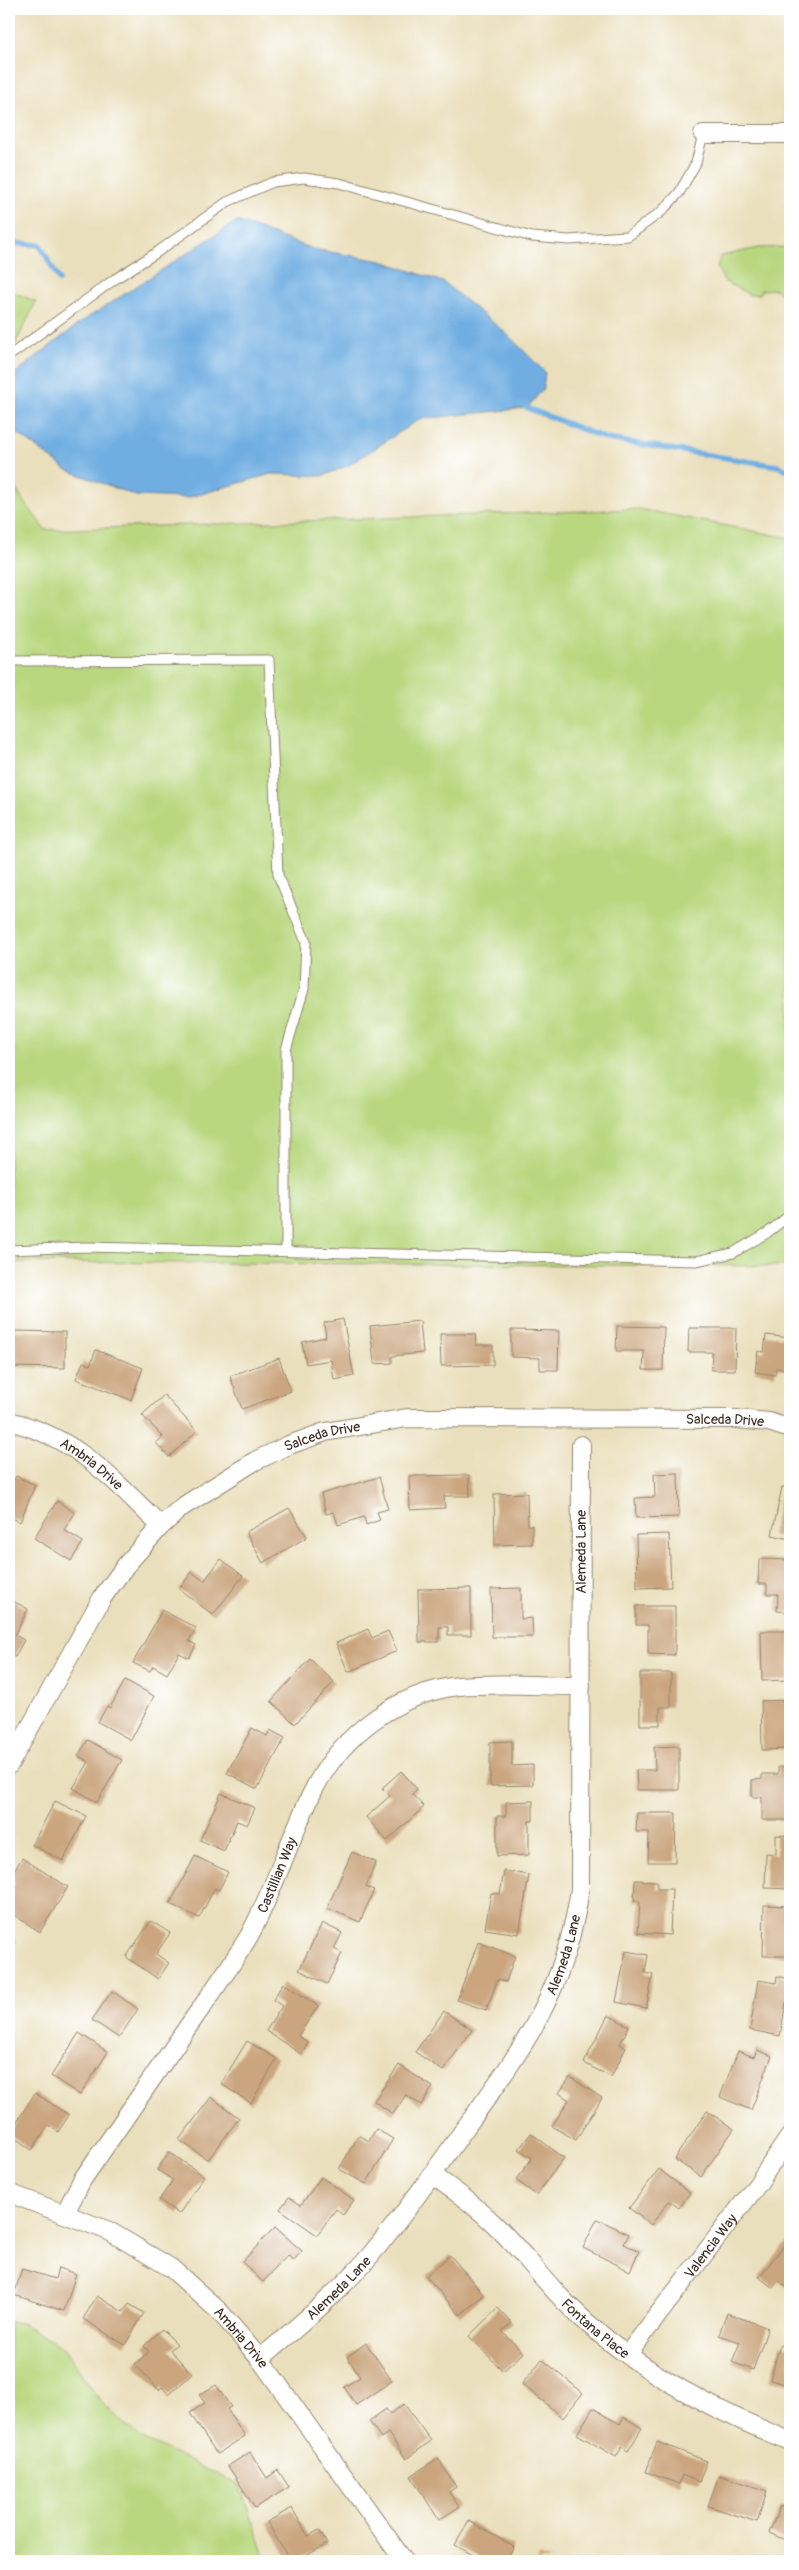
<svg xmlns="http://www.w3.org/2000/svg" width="799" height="2570" viewBox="0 0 799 2570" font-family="Pangolin,sans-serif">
  <rect width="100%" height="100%" fill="#fff"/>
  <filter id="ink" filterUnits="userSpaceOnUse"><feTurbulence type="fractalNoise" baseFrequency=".02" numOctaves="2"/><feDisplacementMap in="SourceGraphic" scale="10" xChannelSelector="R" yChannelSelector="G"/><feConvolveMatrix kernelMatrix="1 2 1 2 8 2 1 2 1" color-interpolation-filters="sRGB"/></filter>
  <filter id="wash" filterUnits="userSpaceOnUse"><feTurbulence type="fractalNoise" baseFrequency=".0096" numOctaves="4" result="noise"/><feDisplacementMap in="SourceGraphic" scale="20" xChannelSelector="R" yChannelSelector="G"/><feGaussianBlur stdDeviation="1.12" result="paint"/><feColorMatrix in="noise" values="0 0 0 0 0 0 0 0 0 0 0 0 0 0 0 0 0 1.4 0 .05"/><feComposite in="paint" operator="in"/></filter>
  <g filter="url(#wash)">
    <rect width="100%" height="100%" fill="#eadfbc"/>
    <g fill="#b8d77e" stroke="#7a804e">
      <path d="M790 247V305L776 289 761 290 760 294 750 295 724 281 717 267 721 256 759 248Z"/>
      <path d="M9 290 36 302 9 356Z"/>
      <path d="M9 480 45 530 639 509 790 538V1266L9 1262Z"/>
      <path d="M9 2322 21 2323 63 2347 101 2402 139 2437 239 2485 267 2561H9Z"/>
    </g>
    <path fill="#70aee2" stroke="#566c80" d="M237 221 313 249 382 261 443 282 507 334 545 372 543 389 527 408 420 419 349 465 323 476 271 474 187 498 136 496 67 470 9 427V378L81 322Z"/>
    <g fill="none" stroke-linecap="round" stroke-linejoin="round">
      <g stroke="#70aee2" stroke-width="5.5">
        <path d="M9 243 40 245 59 280"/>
        <path d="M527 408 607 439 778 466 790 471"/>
      </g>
    </g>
    <g id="blocks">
      <g fill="#caa57e">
        <path d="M343 1319 354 1376 334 1380 331 1360 306 1364 302 1342 326 1337 324 1323Z"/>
        <path d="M420 1321 423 1353 392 1356V1363L374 1364 370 1326Z"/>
        <path d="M617 1326 664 1327 663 1370H643L644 1351H616Z"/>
        <path d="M689 1328H736L735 1370H711L712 1352H688Z"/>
        <path d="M511 1330 559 1331 558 1370H540V1358L511 1357Z"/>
        <path d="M15 1331 65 1332V1368L9 1367V1350H15Z"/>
        <path d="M440 1334H475L476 1345H493V1365L441 1366Z"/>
        <path d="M766 1335 790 1338V1370L776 1368 775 1375 755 1372 758 1351 764 1352Z"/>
        <path d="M96 1350 143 1368 131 1400 76 1379 83 1362 90 1365Z"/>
        <path d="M279 1358 291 1391 242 1409 230 1376Z"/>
        <path d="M164 1395 197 1431 169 1457 156 1443 163 1437 142 1415Z"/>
        <path d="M678 1473 679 1517 636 1518 635 1498 655 1497 654 1474Z"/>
        <path d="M469 1475 470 1496H444L445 1508 410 1510 409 1476Z"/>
        <path d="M16 1476 35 1485 20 1522 9 1517V1483L12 1485Z"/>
        <path d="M379 1477 388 1509 377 1512 380 1520 366 1525 364 1517 338 1525 334 1512 326 1514 321 1494Z"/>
        <path d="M782 1487 790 1488V1539L772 1535Z"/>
        <path d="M527 1493 528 1525H532V1544L495 1545 494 1494Z"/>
        <path d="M57 1501 75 1513 64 1530 83 1542 71 1561 34 1538Z"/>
        <path d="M289 1508 307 1537 263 1563 246 1532Z"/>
        <path d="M669 1534 671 1587 637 1588 636 1535Z"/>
        <path d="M221 1559 243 1576 213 1615 179 1589 192 1572 204 1581Z"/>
        <path d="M759 1559 790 1560V1612L777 1611 778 1594H767V1584H758Z"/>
        <path d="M471 1588V1635H448V1627H439V1642H419L418 1589Z"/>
        <path d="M521 1588V1619L532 1618 533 1637H492L491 1589Z"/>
        <path d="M9 1599 28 1609 15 1635 24 1640 15 1657 9 1654Z"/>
        <path d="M636 1606H675V1655L648 1654V1625H636Z"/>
        <path d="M162 1610 196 1628 189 1641 196 1645 189 1658 179 1653 167 1674 153 1666 150 1671 133 1663Z"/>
        <path d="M368 1629 372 1638 388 1631 397 1651 348 1672 336 1643Z"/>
        <path d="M761 1631H790L789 1680 762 1681Z"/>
        <path d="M310 1659 334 1682 295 1724 271 1701Z"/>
        <path d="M640 1673H671V1707H660V1725H640Z"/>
        <path d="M125 1680 154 1696 131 1740 98 1722 107 1706 110 1708Z"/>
        <path d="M790 1700 789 1749 762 1750 761 1701Z"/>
        <path d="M252 1728 267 1736 270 1730 285 1738 257 1789 227 1773Z"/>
        <path d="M88 1740 122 1760 97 1802 73 1788 89 1762 78 1756Z"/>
        <path d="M512 1741V1766L533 1765V1785L490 1786V1742Z"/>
        <path d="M679 1746V1790H637L636 1770H655L654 1747Z"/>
        <path d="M778 1767H790V1820H762V1797H752V1780L762 1779V1774H778Z"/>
        <path d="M401 1771 417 1789 412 1794 424 1807 387 1841 366 1817 390 1796 382 1788Z"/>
        <path d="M221 1793 255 1808 247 1825 237 1821 224 1851 200 1840Z"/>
        <path d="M55 1801 86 1816 63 1861 32 1845Z"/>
        <path d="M533 1801V1821H529V1855L497 1856V1816H506V1802Z"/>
        <path d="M637 1813H676L675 1862H648L649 1832H636Z"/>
        <path d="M776 1835 790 1836V1889L765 1888 766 1853 776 1854Z"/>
        <path d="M352 1852 376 1862 366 1887 374 1890 360 1922 327 1908Z"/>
        <path d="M195 1856 228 1872 219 1890 215 1888 199 1918 170 1904Z"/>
        <path d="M22 1858 68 1887 40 1932 9 1912V1892L15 1883 9 1878Z"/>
        <path d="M504 1871 529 1875 519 1934 485 1929 491 1893 500 1894Z"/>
        <path d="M635 1880 657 1881V1889H672L670 1935 638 1933 640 1901H634Z"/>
        <path d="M764 1905 790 1906V1956H763Z"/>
        <path d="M151 1921 170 1933 156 1954 169 1963 158 1979 126 1957Z"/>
        <path d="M322 1923 342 1933 334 1949 342 1953 327 1984 299 1970Z"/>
        <path d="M9 1939 15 1942 9 1958Z"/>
        <path d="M478 1942 515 1956 506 1982 498 1979 486 2010 457 2000Z"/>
        <path d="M626 1951 648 1955 645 1973 653 1975 646 2008 616 2002Z"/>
        <path d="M777 1976 790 1979V2003L786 2002 780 2036 750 2030 758 1980 776 1983Z"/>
        <path d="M283 1983 318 2006 298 2036 308 2042 301 2054 266 2031 282 2006 273 2000Z"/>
        <path d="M112 1991 138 2009 119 2038 92 2020Z"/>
        <path d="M444 2011 472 2030 443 2071 415 2052Z"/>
        <path d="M608 2015 629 2026 620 2044 626 2048 611 2077 584 2063Z"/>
        <path d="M79 2033 108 2052 80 2095 51 2076Z"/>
        <path d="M247 2041 277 2059 251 2103 221 2084Z"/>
        <path d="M757 2050 772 2056 751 2110 720 2097 738 2051 754 2057Z"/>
        <path d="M399 2065 433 2087 421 2105 406 2095 393 2114 374 2101Z"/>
        <path d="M570 2077 602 2098 576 2140 552 2126 569 2100 559 2093Z"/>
        <path d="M35 2093 69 2115 58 2132 48 2125 32 2150 9 2134Z"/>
        <path d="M211 2097 239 2118 208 2160 179 2140Z"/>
        <path d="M707 2111 734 2129 701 2177 674 2159Z"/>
        <path d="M376 2129 393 2139 366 2184 339 2169 359 2135 369 2141Z"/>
        <path d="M531 2133 564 2158 536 2195 516 2180 532 2158 519 2149Z"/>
        <path d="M169 2152 204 2176 179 2214 159 2200 173 2180 157 2170Z"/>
        <path d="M659 2169 690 2193 679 2208 669 2201 651 2225 629 2208Z"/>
        <path d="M321 2177 354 2200 343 2215 336 2209 317 2235 280 2209 289 2197 301 2205Z"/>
        <path d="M597 2219 629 2234 624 2244 639 2251 630 2271 583 2248Z"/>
        <path d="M275 2227 302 2251 293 2261 288 2255 263 2282 242 2262Z"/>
        <path d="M790 2238V2290L779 2281 773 2288 759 2277Z"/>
        <path d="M450 2255 484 2295 460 2315 426 2276Z"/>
        <path d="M58 2268 76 2274 64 2311 14 2295 22 2269 55 2279Z"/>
        <path d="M97 2296 123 2312 129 2304 144 2313 125 2345 83 2319Z"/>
        <path d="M498 2308 512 2323 502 2331 523 2353 503 2371 469 2336Z"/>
        <path d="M727 2313 768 2328 753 2370 732 2362 740 2342 719 2335Z"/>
        <path d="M162 2329 177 2344 170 2350 192 2374 169 2395 162 2387 159 2390 135 2364 149 2352 144 2346Z"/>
        <path d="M366 2343 392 2381 356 2405 344 2387 360 2377 347 2357Z"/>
        <path d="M780 2345 790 2348V2385L770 2380Z"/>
        <path d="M542 2359 583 2393 563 2418 522 2384Z"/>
        <path d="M216 2385 231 2407 227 2409 245 2436 217 2454 190 2413 205 2403 199 2395Z"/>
        <path d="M404 2404 431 2441 406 2459 388 2433 381 2438 369 2421 386 2409 390 2414Z"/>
        <path d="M593 2408 620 2424 624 2417 642 2428 628 2451 622 2447 616 2457 577 2434Z"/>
        <path d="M657 2442 707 2461 699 2482 682 2475 679 2484 646 2472Z"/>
        <path d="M250 2452 267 2478 278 2470 289 2487 255 2508 228 2466Z"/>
        <path d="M438 2458 456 2487 449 2492 459 2507 439 2520 411 2476Z"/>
        <path d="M719 2475 767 2491 757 2522 708 2506Z"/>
        <path d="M780 2506 790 2510V2542L769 2533Z"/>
        <path d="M292 2508 308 2536 319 2530 327 2544 297 2561H290L267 2522Z"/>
        <path d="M469 2521 514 2547 506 2561H484L455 2545Z"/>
        <path d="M540 2556 552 2561H537Z"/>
      </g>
    </g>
  </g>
  <g filter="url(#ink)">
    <use href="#blocks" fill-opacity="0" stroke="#92846d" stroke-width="1"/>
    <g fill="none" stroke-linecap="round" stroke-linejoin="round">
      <g stroke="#92846d" stroke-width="11">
        <g id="lane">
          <path d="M9 356 115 279 156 253 227 202 273 182 304 178 339 183 532 237 569 240 611 237 628 236 661 212 679 193 696 163 703 134"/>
          <path d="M9 661 269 660 278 875 306 942 304 989 286 1050V1251"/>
          <path d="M9 1250 86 1247 696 1261 733 1253 767 1233 790 1215"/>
        </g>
      </g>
      <g stroke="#92846d" stroke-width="20">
        <g id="street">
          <path d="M703 134H790"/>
          <path id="s1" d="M9 1421C78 1438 112 1479 161 1526"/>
          <path id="s2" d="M9 1765 102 1598 126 1565 161 1526 182 1507 255 1461 289 1445 325 1432 407 1418 737 1419 769 1422 790 1429"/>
          <path id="s3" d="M432 2175C454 2190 475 2205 494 2224 520 2249 541 2277 566 2303 628 2365 709 2409 790 2441"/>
          <path id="s4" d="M9 2193 109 2231 171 2268 220 2312 260 2359 404 2561"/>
          <path id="s5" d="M65 2213 82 2180C117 2129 152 2079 187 2028 208 1998 230 1968 249 1936 275 1889 290 1836 314 1789 342 1735 397 1693 459 1686 497 1682 542 1686 581 1686"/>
          <path id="s6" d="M628 2354 757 2185 790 2136"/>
          <path id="s7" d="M260 2359C297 2327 336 2295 368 2258 402 2218 433 2174 463 2131 523 2048 565 1993 580 1889L581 1445"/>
        </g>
      </g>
      <use href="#lane" stroke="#fff" stroke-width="9"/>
      <use href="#street" stroke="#fff" stroke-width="18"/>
    </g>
  </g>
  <g text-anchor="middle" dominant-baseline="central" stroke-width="4" stroke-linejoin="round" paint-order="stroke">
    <g font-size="14" fill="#3b2a1e" stroke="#fff">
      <text stroke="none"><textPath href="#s2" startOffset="876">Salceda Drive</textPath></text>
      <text stroke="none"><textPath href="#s2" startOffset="471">Salceda Drive</textPath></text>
      <text stroke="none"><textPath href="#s1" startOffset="94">Ambria Drive</textPath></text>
      <text stroke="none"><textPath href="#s7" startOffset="916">Alemeda Lane</textPath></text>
      <text stroke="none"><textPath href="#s5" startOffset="400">Castillian Way</textPath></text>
      <text stroke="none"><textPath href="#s7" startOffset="511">Alemeda Lane</textPath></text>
      <text stroke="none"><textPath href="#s6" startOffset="136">Valencia Way</textPath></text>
      <text stroke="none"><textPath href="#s7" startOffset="106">Alemeda Lane</textPath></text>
      <text stroke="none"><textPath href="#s3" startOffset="225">Fontana Place</textPath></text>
      <text stroke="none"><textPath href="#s4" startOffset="278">Ambria Drive</textPath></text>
    </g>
  </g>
  <rect width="799" height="2570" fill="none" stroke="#fff" stroke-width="30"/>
</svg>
